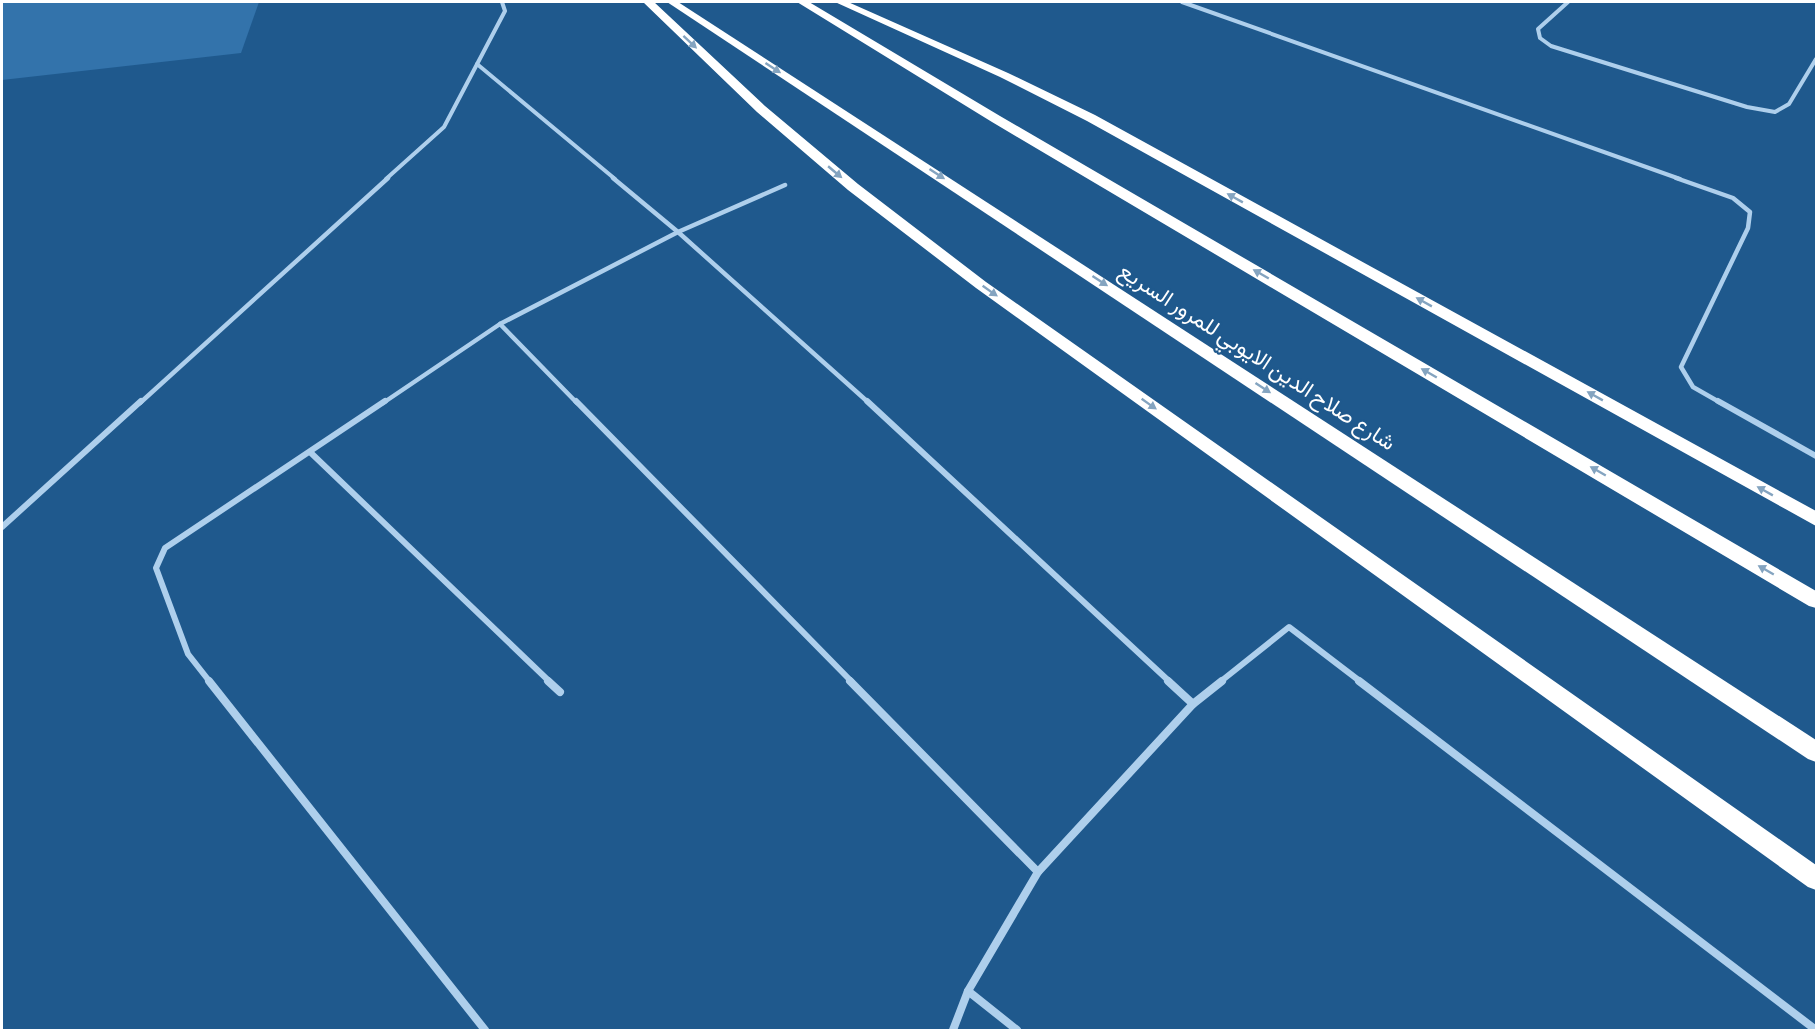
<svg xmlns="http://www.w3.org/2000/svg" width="1818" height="1032" viewBox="0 0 1818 1032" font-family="'Alegreya Sans',Vazirmatn,sans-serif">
  <rect width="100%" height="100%" fill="#1f598d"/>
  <path fill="#3373ab" d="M2 2H259L241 53 2 80Z"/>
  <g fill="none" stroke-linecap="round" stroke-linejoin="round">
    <g stroke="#aecfec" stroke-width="4">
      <path d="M1182 2 1680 179"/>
      <path d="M1568 2 1538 29 1540 38 1551 46 1747 107 1775 112 1789 104 1816 59"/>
      <path d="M477 64 615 179"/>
      <path d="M386 179 444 127 505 11 502 2"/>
    </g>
    <g stroke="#aecfec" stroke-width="4.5">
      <path d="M613 178 678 232 869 403"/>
      <path d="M1676 178 1733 198 1750 212 1748 228 1681 367 1693 387 1721 403"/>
      <path d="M500 324 577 403"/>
      <path d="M140 403 388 178"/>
      <path d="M383 403 500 324 678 232 785 185"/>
    </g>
    <g stroke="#aecfec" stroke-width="6">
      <path d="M576 401 852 682"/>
      <path d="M867 401 1170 682"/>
      <path d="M1718 401 1816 456"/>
      <path d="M310 452 550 682"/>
      <path d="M2 527 141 401"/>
      <path d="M210 682 188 654 156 568 165 548 385 401"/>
      <path d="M1220 682 1289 627 1361 682"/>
    </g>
    <g stroke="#aecfec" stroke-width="8">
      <path d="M209 681 485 1030"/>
      <path d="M548 681 560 692"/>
      <path d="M850 681 1038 872"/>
      <path d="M1168 681 1193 704"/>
      <path d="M1359 681 1816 1030"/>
      <path d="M968 991 1017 1030"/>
      <path d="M953 1030 968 991 1038 872 1193 704 1222 681"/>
    </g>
    <g fill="#fff" fill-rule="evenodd">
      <path d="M643 2H654L765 106 858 184 986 282 1816 865V890L1808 887 976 288 848 190 757 112Z"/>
      <path d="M667 2H678L1816 740V762L1808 759Z"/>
      <path d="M797 2H809L1000 116 1816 591V608L1809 606 992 122Z"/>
      <path d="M835 2H848L1008 73 1095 115 1816 511V526L1087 121 1000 77Z"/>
    </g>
  </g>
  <defs><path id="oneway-solid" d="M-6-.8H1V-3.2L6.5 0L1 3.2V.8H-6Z" transform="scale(1.5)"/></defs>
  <g fill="#84a4c0">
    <use href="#oneway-solid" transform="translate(690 42) rotate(43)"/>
    <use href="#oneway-solid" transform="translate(773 68) rotate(33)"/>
    <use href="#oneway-solid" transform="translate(835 172) rotate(40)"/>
    <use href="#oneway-solid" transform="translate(937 174) rotate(33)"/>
    <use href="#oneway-solid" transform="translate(1235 198) rotate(-151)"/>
    <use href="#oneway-solid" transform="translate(1261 274) rotate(-150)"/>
    <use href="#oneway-solid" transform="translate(1100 281) rotate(33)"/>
    <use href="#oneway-solid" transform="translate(990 291) rotate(35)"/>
    <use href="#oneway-solid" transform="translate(1424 302) rotate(-151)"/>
    <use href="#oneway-solid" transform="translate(1429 373) rotate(-150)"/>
    <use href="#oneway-solid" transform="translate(1263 388) rotate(33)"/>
    <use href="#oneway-solid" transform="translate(1595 396) rotate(-151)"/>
    <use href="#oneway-solid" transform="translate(1149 404) rotate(35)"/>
    <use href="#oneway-solid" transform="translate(1598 471) rotate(-150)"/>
    <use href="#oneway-solid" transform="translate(1765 491) rotate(-151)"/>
    <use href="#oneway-solid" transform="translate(1766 570) rotate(-150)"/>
  </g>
  <g text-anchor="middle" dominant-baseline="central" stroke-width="4.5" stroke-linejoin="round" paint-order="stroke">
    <g font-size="22" fill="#fff" stroke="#1f598d">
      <text transform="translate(1257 357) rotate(33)">شارع صلاح الدين الايوبي للمرور السريع</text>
    </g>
  </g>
  <rect width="1818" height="1032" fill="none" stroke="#ffffff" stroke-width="6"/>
</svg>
